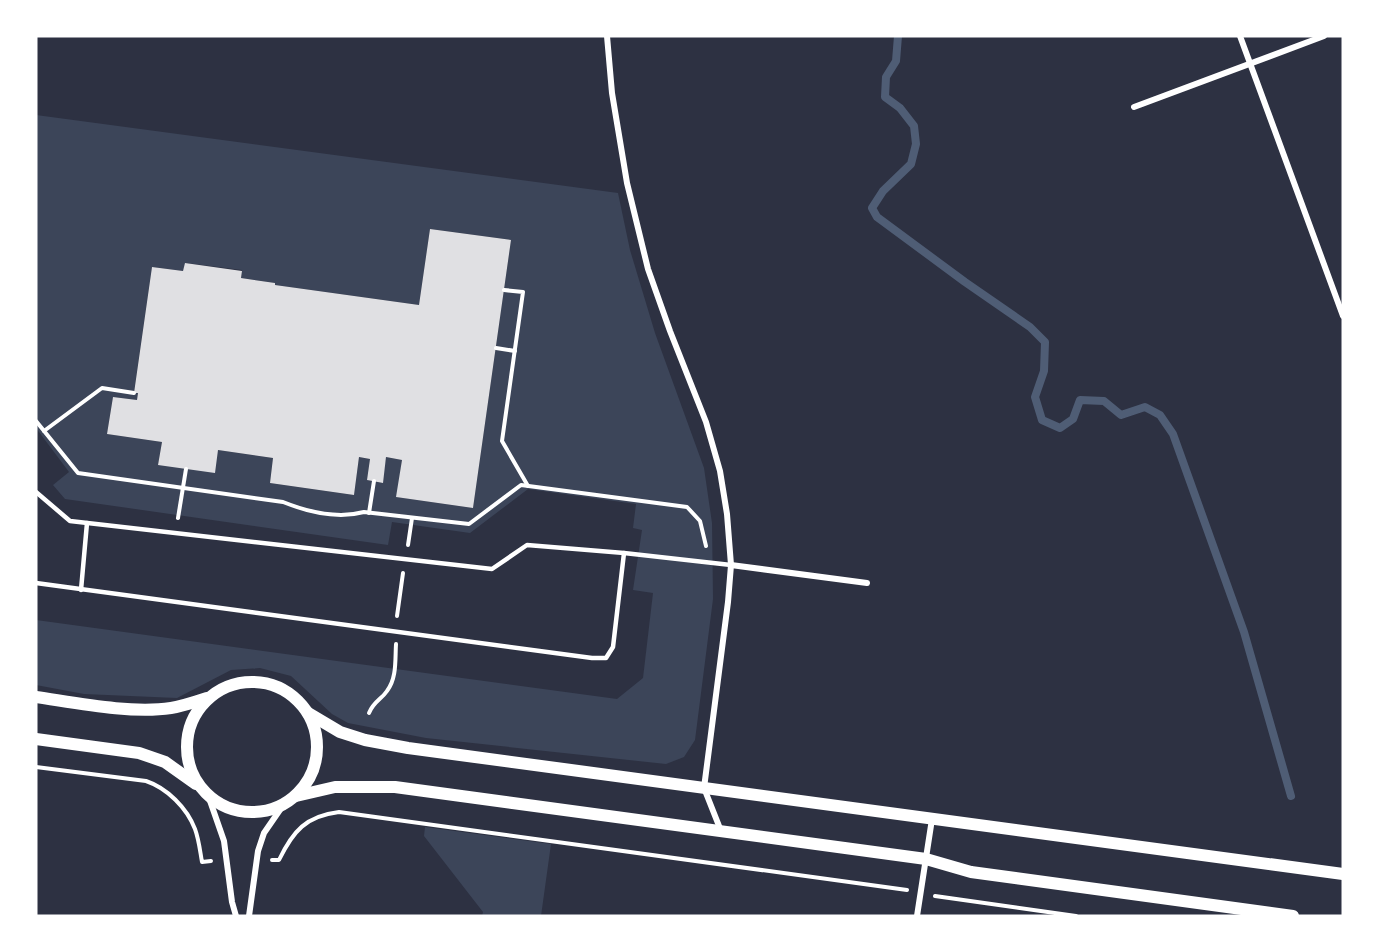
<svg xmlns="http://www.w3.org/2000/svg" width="1379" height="952" viewBox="0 0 1379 952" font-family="Arial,sans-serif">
  <rect width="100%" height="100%" fill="#2d3142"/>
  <g fill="#3c4559" fill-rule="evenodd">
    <path d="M36 115 618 193 630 250 655 333 704 468 712 523 713 599 695 740 684 757 666 764 426 738 348 723 332 714 291 676 260 668 231 670 177 698 84 694 36 685V620L617 699 643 678 653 593 633 590 642 530 633 528 636 504 528 489 470 533 392 522 388 545 65 499 53 485 69 472 36 428ZM430 229 511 240 473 508 397 497 402 460 386 457 382 483 367 480 370 459 359 457 354 495 270 483 273 458 218 450 158 465 162 442 107 434 113 397 137 400 138 393 134 392 152 267 183 271 186 263 242 270 241 278 275 283V285L419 305Z"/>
    <path d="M425 827 551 844 541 916H482L483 912 424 836Z"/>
  </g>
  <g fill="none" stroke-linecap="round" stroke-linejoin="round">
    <path stroke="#4f5d75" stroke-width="8" d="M898 36 896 61 886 77 885 97 900 108 914 126 916 144 911 164 883 191 872 208 877 217 965 282 1030 327 1045 342 1044 371 1035 397 1042 420 1060 428 1073 419 1080 400 1104 401 1121 415 1145 407 1160 415 1173 434 1244 632 1291 796"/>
  </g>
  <path fill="#e0e0e3" d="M430 229 511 240 473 508 396 497 402 460 386 457 383 483 367 480 370 459 359 457 354 495 270 483 273 458 218 450 215 473 158 465 162 442 107 434 113 397 137 400 138 393H134L152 267 183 271 185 263 242 271 241 278 275 283V285L419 305Z"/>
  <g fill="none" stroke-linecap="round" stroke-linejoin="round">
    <g stroke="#fff" stroke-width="4">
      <path d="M504 290 523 292 502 441 528 486"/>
      <path d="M496 348 515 351"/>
      <path d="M36 421 78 473 283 502C308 512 338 519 364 512L469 524 521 485 687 507 700 521 706 546"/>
      <path d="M44 431 102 388 134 393"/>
      <path d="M369 513 374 481"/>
      <path d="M178 518 186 469"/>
      <path d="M408 545 412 518"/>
      <path d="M397 616 403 573"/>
      <path d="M369 713C374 701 381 700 387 691 397 678 395 660 396 644"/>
      <path d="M36 767 146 781C167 788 187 808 195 829 199 840 200 851 202 862L211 861"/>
      <path d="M272 860H279C293 831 306 816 339 812L907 890"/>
      <path d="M935 896 1076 916"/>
    </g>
    <g stroke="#fff" stroke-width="4.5">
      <path d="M36 492 70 521 492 569 527 545 624 553 731 565"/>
      <path d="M36 583 592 658H606L613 647 624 553"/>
      <path d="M81 590 87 523"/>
    </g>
    <g stroke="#fff" stroke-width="6">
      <path d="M607 36 612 93 627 183 648 269 670 331 706 422 720 471 727 514 731 565 728 602 704 788 721 831"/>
      <path d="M1240 36 1343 316"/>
      <path d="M1134 107 1324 36"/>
      <path d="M731 565 867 583"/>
      <path d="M208 795 224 841 232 902 236 916"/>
      <path d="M249 916 258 851 264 833 284 804"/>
      <path d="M917 916 932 819"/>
    </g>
    <g stroke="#fff" stroke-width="12">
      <circle cx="252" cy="747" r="65"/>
      <path d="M36 697C77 703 131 714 171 708 183 706 195 702 207 698"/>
      <path d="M308 713 340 732 365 740 408 748 1343 874"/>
      <path d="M36 739 139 753 165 762 196 784"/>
      <path d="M296 796 335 787H395L926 859 971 872 1293 916"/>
    </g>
  </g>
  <rect width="1379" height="952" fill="none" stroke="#ffffff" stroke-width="75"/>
</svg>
